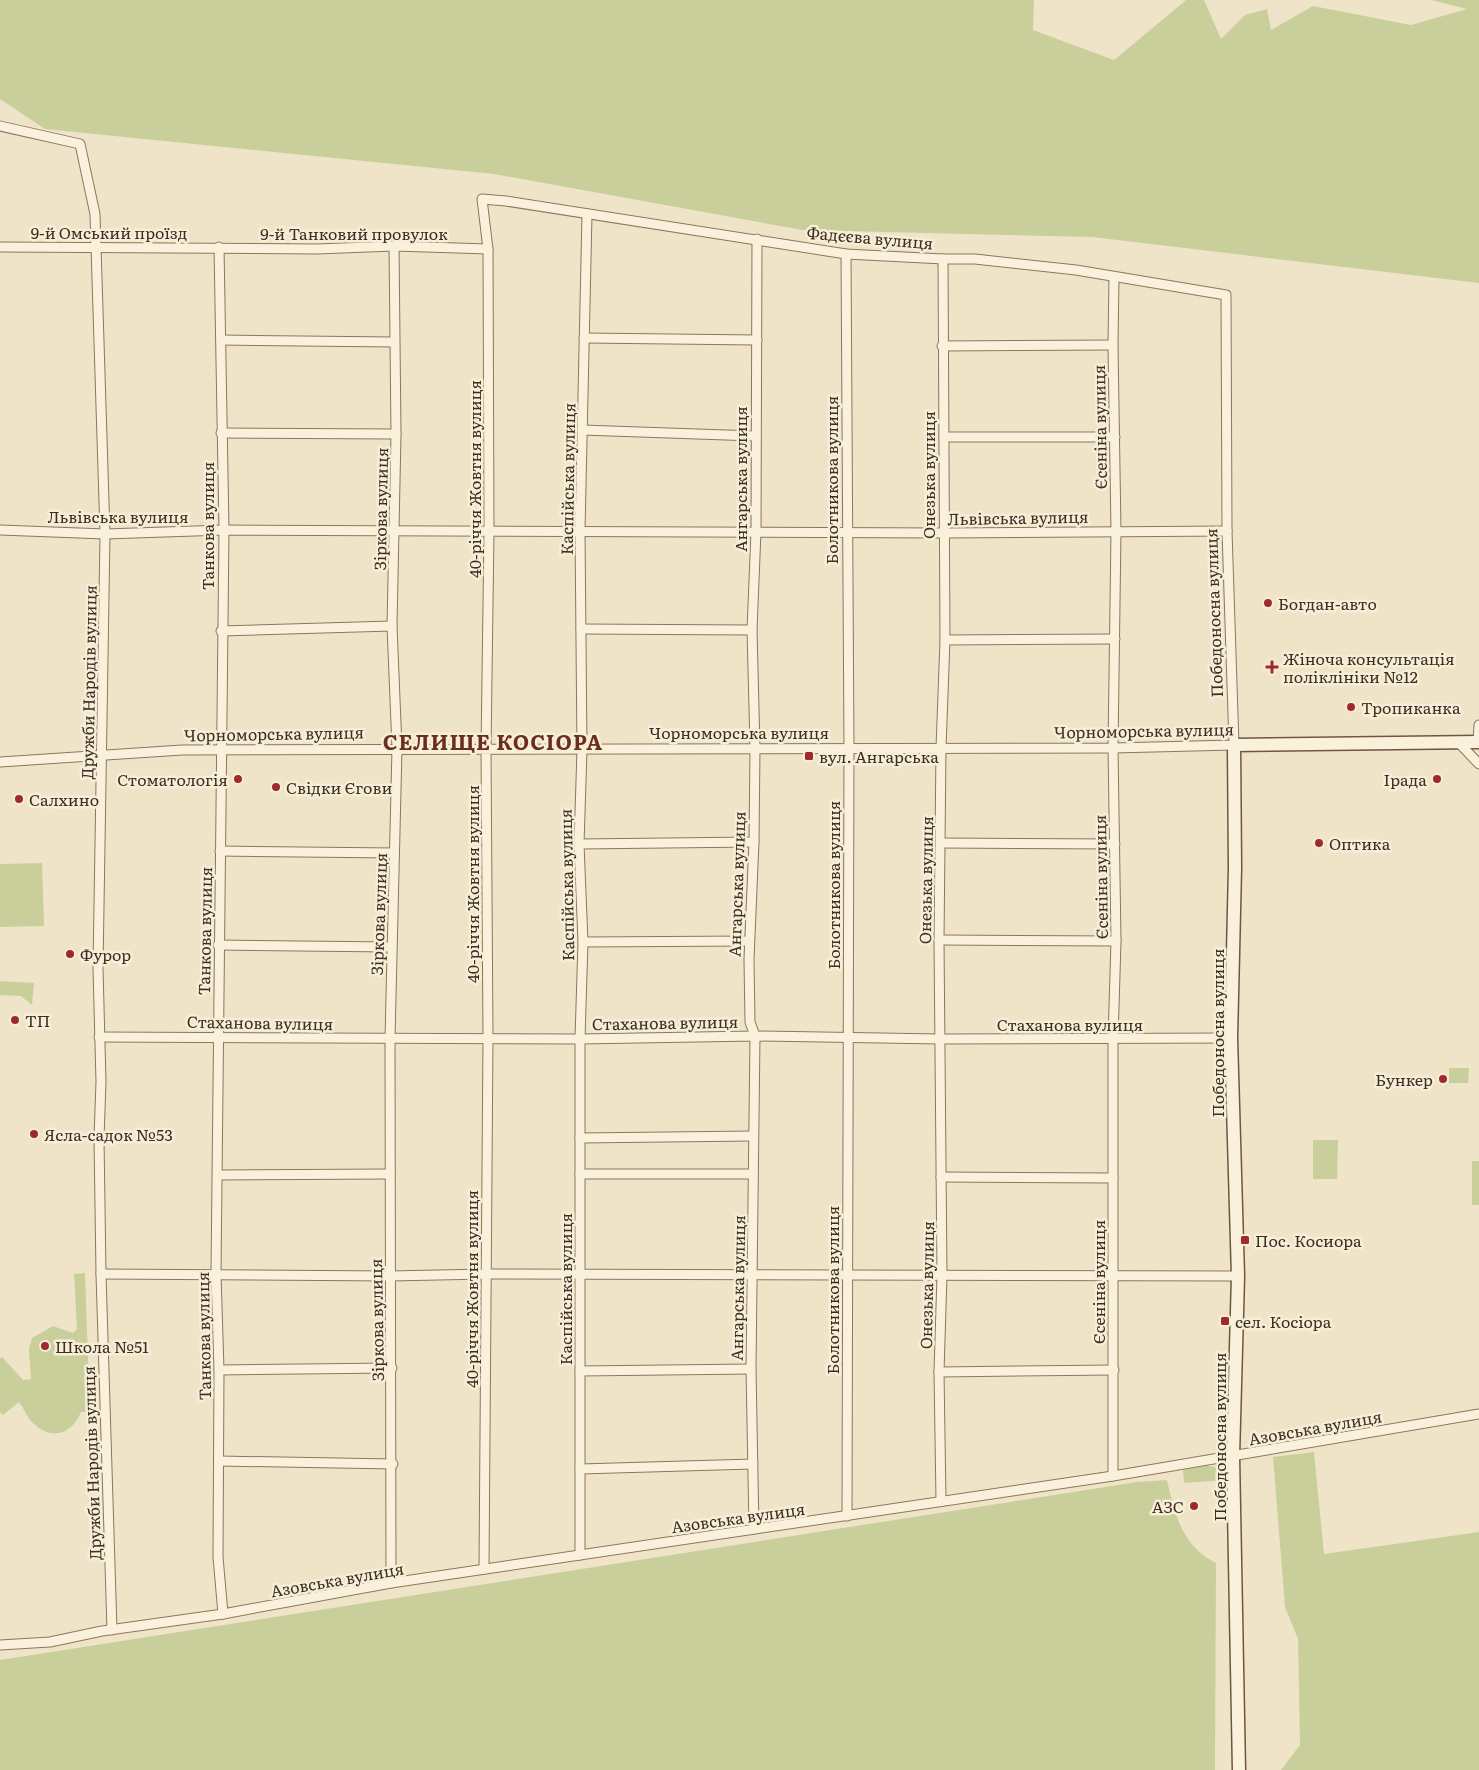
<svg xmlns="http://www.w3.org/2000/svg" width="1479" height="1770" viewBox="0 0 1479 1770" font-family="Literata,serif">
  <rect width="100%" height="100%" fill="#f0e4c8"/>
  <g fill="#c9cf9b">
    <path d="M0 0H1034L1033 30 1114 60 1186 0H1204L1221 39 1245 15 1267 9 1271 30 1313 6 1411 25 1467 9 1432 0H1479V283L1092 237 802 230 494 174 45 129 0 99Z"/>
    <path d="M42 863 44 926 0 927V864Z"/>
    <path d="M0 981 34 983 32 1005 21 996 0 995Z"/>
    <path d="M1449 1068H1469L1468 1083H1449Z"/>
    <path d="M1313 1140H1338L1337 1179H1313Z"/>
    <rect x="1472" y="1161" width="7" height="44"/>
    <path d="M85 1273 90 1412H81C72 1435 50 1441 32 1422 26 1416 24 1408 19 1402L3 1415 0 1412V1358L2 1357 23 1380 31 1379 29 1349 32 1338 53 1326 73 1333 77 1329 74 1274Z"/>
    <path d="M1314 1452 1324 1554 1479 1532V1770H1281L1300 1745 1298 1639 1285 1607 1273 1457Z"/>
    <path d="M1204 1466C1215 1466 1222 1467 1227 1477L1226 1480 1184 1483 1183 1470Z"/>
    <path d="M1167 1480C1175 1515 1182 1546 1216 1563L1215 1770H0V1660L1137 1482Z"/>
  </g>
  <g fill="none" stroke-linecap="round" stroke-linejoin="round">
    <g stroke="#8d765c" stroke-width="11">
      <g id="street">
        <path d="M0 126 80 144 95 214 105 534 98 968 101 1082 99 1138 101 1274 112 1630"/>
        <path d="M0 247 317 249 394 246 488 249"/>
        <path d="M219 247 224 530 216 1274 219 1370 218 1557 223 1614"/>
        <path d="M846 254 849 748 847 1516"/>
        <path d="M584 338 757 340"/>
        <path d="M221 340 394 342"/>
        <path d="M942 346 1113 345"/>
        <path d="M582 430 755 436"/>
        <path d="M221 433 396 434"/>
        <path d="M944 437H1115"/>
        <path d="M0 530 105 534 224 530 943 533 1227 531"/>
        <path d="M581 629 752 630"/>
        <path d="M221 631 392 626"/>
        <path d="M945 640 1115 639"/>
        <path d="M1458 742 1479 764"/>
        <path d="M1478 742 1479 725"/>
        <path d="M0 762 182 750 1113 748 1234 745 1227 531 1226 295 1076 270 975 259H943L846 254 506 201 482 199 488 249 489 532 486 749 488 1037 484 1569"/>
        <path d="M941 843 1115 844"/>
        <path d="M579 844 754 842"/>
        <path d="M220 851 394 853"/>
        <path d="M939 940 1116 941"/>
        <path d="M583 942 749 941"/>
        <path d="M218 945 391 947"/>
        <path d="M99 1037 580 1039 755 1036 940 1039 1231 1038"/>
        <path d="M580 1138 753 1136"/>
        <path d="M580 1174H752"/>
        <path d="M218 1175 390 1174"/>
        <path d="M941 1177 1113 1178"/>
        <path d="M101 1274 390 1276 486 1274 1238 1276"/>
        <path d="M219 1370 392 1368"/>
        <path d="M580 1371 751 1369"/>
        <path d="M939 1372 1114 1370"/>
        <path d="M219 1461 393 1464"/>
        <path d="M580 1469 753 1464"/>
        <path d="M1113 1476V1040L1116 941 1113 748 1116 531 1113 345 1114 277"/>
        <path d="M941 1501 939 1372 942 1275 939 940 941 748 945 640 943 259"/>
        <path d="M754 1529 751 1369 755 1036 750 1022 749 959 754 842 755 748 752 630 756 531 757 239"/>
        <path d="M580 1555V1039L583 942 579 844 582 750 580 531 587 214"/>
        <path d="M391 1583 390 1039 397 748 392 626 396 434 394 246"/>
        <path d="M0 1645 50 1642 102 1631 223 1614 391 1583 1113 1476 1479 1414"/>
      </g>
    </g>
    <g stroke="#6f573f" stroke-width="15">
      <path id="secondary" d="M1239 1770 1233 1456 1238 1276 1231 1038 1235 868 1234 745 1479 742"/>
    </g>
    <use href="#street" stroke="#faf1dc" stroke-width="9"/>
    <use href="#secondary" stroke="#faf1dc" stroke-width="12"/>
  </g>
  <g fill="#9e2a2b" stroke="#f7eed8" stroke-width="2">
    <circle cx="1268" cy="603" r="5"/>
    <path d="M1269.5 659.5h5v5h5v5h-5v5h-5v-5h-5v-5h5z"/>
    <circle cx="1351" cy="707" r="5"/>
    <rect x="804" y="751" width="10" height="10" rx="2.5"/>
    <circle cx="238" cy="779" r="5"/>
    <circle cx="1437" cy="779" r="5"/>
    <circle cx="276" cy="787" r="5"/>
    <circle cx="19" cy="799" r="5"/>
    <circle cx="1319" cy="843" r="5"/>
    <circle cx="70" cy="954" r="5"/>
    <circle cx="15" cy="1020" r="5"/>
    <circle cx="1443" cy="1079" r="5"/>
    <circle cx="34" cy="1134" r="5"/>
    <rect x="1240" y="1235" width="10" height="10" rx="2.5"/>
    <rect x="1220" y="1316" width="10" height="10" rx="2.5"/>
    <circle cx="45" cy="1346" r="5"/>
    <circle cx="1194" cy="1506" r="5"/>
  </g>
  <g text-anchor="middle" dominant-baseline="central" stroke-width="5" stroke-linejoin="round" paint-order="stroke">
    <g font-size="16" fill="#3d2e20" stroke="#f7eed8">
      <text x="109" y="232">9-й Омський проїзд</text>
      <text x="354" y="233">9-й Танковий провулок</text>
      <text transform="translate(870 237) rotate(5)">Фадєєва вулиця</text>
      <text transform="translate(1099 427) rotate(-91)">Єсеніна вулиця</text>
      <text transform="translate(928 475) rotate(-90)">Онезька вулиця</text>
      <text transform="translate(474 479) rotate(-90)">40-річчя Жовтня вулиця</text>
      <text transform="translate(567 479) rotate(-89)">Каспійська вулиця</text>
      <text transform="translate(740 479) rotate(-90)">Ангарська вулиця</text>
      <text transform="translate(831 480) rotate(-90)">Болотникова вулиця</text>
      <text transform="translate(380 509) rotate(-89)">Зіркова вулиця</text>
      <text x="118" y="516">Львівська вулиця</text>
      <text transform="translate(1018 517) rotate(-1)">Львівська вулиця</text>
      <text transform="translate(207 526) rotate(-90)">Танкова вулиця</text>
      <text transform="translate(1213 613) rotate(-92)">Победоносна вулиця</text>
      <text transform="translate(88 682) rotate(-89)">Дружби Народів вулиця</text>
      <text transform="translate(1144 730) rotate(-1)">Чорноморська вулиця</text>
      <text x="739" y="732">Чорноморська вулиця</text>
      <text transform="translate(274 733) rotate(-1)">Чорноморська вулиця</text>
      <text transform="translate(1100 877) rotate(-91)">Єсеніна вулиця</text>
      <text transform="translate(925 880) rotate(-89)">Онезька вулиця</text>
      <text transform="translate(472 884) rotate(-90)">40-річчя Жовтня вулиця</text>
      <text transform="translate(736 884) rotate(-88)">Ангарська вулиця</text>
      <text transform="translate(566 885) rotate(-91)">Каспійська вулиця</text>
      <text transform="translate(833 885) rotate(-90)">Болотникова вулиця</text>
      <text transform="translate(378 914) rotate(-88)">Зіркова вулиця</text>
      <text transform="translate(204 931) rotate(-89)">Танкова вулиця</text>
      <text transform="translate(260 1022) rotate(1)">Стаханова вулиця</text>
      <text transform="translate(665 1022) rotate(-1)">Стаханова вулиця</text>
      <text x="1070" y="1024">Стаханова вулиця</text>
      <text transform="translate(1217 1033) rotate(-90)">Победоносна вулиця</text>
      <text transform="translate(1098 1282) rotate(-90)">Єсеніна вулиця</text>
      <text transform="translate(926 1285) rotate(-89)">Онезька вулиця</text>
      <text transform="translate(737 1288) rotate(-89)">Ангарська вулиця</text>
      <text transform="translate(471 1289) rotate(-90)">40-річчя Жовтня вулиця</text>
      <text transform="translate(565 1289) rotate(-90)">Каспійська вулиця</text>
      <text transform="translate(832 1290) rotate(-90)">Болотникова вулиця</text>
      <text transform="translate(376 1320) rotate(-91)">Зіркова вулиця</text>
      <text transform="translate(203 1336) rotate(-91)">Танкова вулиця</text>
      <text transform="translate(1315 1427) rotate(-10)">Азовська вулиця</text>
      <text transform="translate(1219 1437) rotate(-90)">Победоносна вулиця</text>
      <text transform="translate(91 1463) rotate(-92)">Дружби Народів вулиця</text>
      <text transform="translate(738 1517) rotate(-8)">Азовська вулиця</text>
      <text transform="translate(337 1579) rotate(-10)">Азовська вулиця</text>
    </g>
    <g font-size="16" fill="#3d2e20" stroke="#f7eed8" text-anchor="start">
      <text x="1278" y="603">Богдан-авто</text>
      <text x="1283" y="658">Жіноча консультація<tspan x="1283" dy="18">поліклініки №12</tspan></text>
      <text x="1361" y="707">Тропиканка</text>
      <text x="819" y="756">вул. Ангарська</text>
      <text x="228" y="779" text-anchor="end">Стоматологія</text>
      <text x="1427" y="779" text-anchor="end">Ірада</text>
      <text x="286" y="787">Свідки Єгови</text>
      <text x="29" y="799">Салхино</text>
      <text x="1329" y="843">Оптика</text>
      <text x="80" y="954">Фурор</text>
      <text x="25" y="1020">ТП</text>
      <text x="1433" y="1079" text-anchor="end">Бункер</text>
      <text x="44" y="1134">Ясла-садок №53</text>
      <text x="1255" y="1240">Пос. Косиора</text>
      <text x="1235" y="1321">сел. Косіора</text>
      <text x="55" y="1346">Школа №51</text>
      <text x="1184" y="1506" text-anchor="end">АЗС</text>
    </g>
    <g font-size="21" font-weight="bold" letter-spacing="1" fill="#6b2e1e" stroke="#f7eed8">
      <text x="493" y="740">СЕЛИЩЕ КОСІОРА</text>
    </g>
  </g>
</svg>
